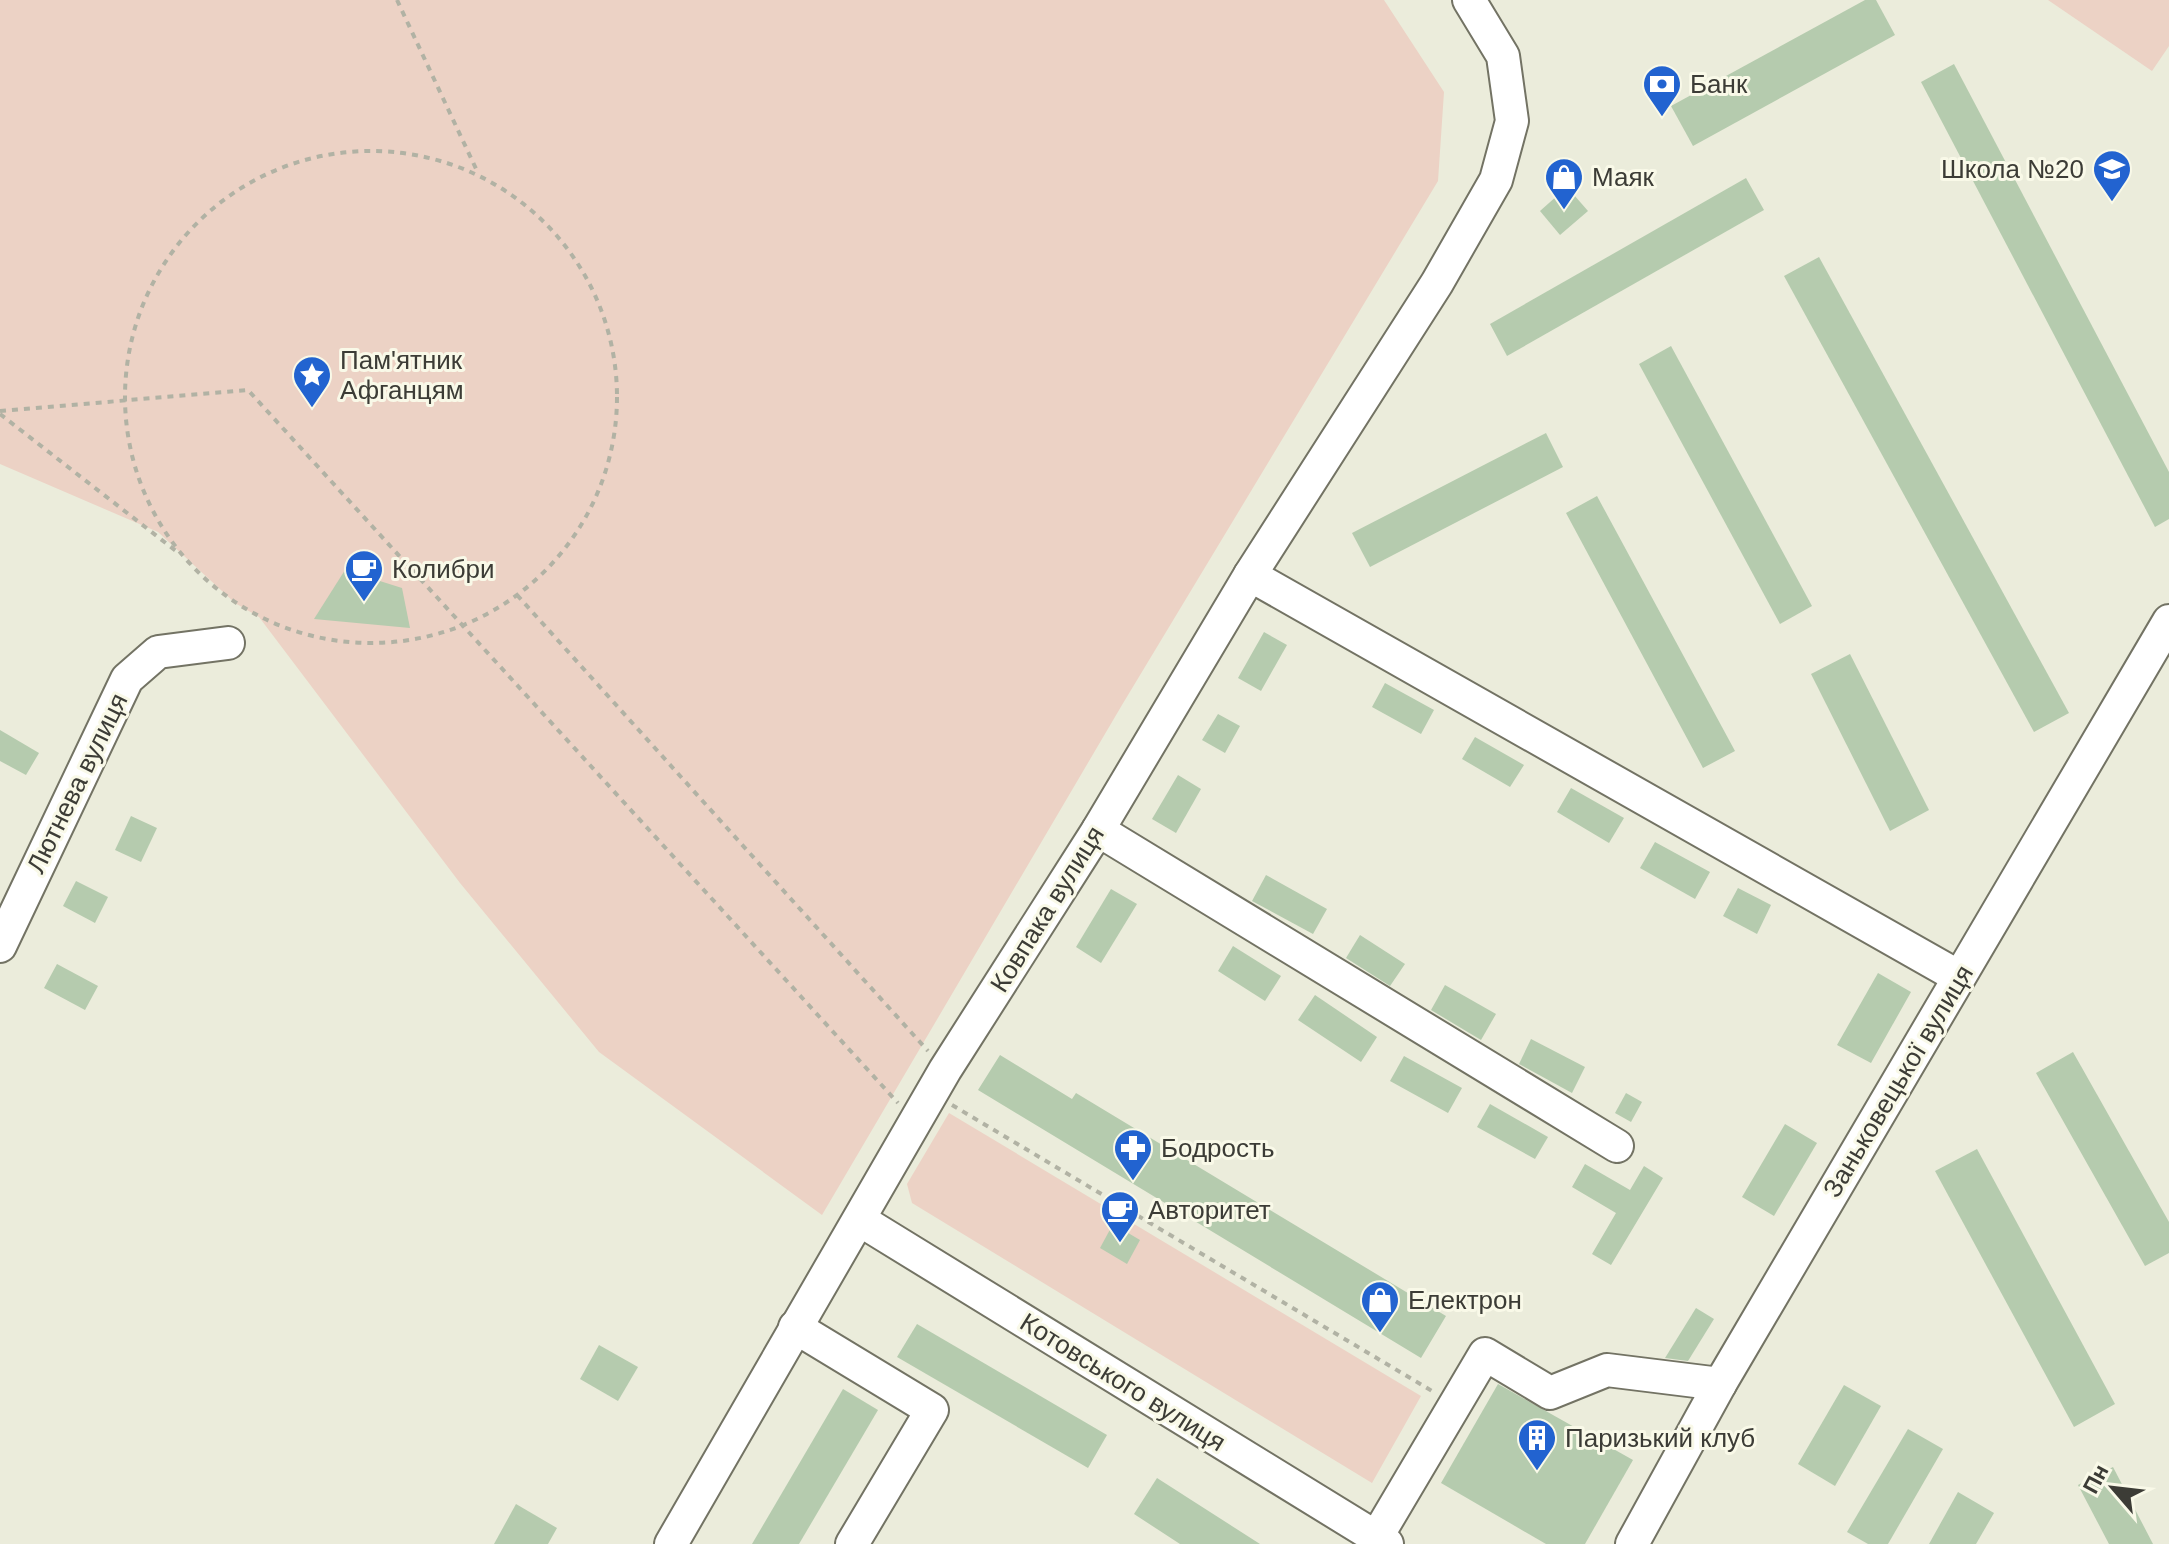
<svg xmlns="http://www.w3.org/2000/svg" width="2169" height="1544" viewBox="0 0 2169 1544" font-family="Helvetica,sans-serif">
  <rect width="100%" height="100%" fill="#ebecdb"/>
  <g fill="#ecd2c5">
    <path d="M0 0H1384L1444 92 1438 181 1122 705 822 1215 599 1052 460 883 259 617 235 603 158 532 0 464Z"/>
    <path d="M2048 0H2169V46L2152 71Z"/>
    <path d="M949 1113 1421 1396 1372 1483 912 1203 907 1184Z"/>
  </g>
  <g fill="#b5cbae">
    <path d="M1865 0H1876L1895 35 1693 146 1671 106Z"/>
    <path d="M1954 64 2169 472V519L2155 527 1921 82Z"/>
    <path d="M1746 178 1764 210 1507 356 1490 324Z"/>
    <path d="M1567 187 1588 211 1560 235 1540 211Z"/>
    <path d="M1819 257 2069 713 2034 732 1784 276Z"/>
    <path d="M1671 346 1812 606 1780 624 1639 364Z"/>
    <path d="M1546 433 1563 467 1370 567 1352 533Z"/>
    <path d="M1597 496 1735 751 1703 768 1566 513Z"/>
    <path d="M345 570 402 588 410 628 314 619Z"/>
    <path d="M1264 632 1287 645 1261 691 1238 678Z"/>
    <path d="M1850 654 1929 810 1890 831 1811 674Z"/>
    <path d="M1385 683 1434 710 1421 734 1372 707Z"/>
    <path d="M1218 714 1240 726 1225 753 1202 740Z"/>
    <path d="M0 730 39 753 26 775 0 761Z"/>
    <path d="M1475 737 1524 765 1510 787 1462 759Z"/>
    <path d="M1178 775 1201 789 1176 833 1152 819Z"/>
    <path d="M1571 788 1624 818 1609 843 1557 812Z"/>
    <path d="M131 816 157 828 141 862 115 850Z"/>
    <path d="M1655 842 1710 872 1695 899 1640 868Z"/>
    <path d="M1266 875 1327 909 1313 934 1252 901Z"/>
    <path d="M76 881 108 897 95 923 63 906Z"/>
    <path d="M1738 888 1771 905 1757 934 1723 916Z"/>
    <path d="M1111 889 1137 904 1101 963 1076 947Z"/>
    <path d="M1360 935 1405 964 1390 986 1346 958Z"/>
    <path d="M1233 946 1281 976 1265 1001 1218 971Z"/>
    <path d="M57 964 98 986 85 1010 44 988Z"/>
    <path d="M1878 973 1911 992 1871 1063 1837 1045Z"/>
    <path d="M1445 985 1496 1014 1481 1040 1431 1010Z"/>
    <path d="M1315 995 1377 1037 1361 1062 1298 1020Z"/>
    <path d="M1531 1039 1585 1067 1572 1093 1519 1064Z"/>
    <path d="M2073 1052 2169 1222V1253L2145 1266 2036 1073Z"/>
    <path d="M1000 1055 1072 1099 1076 1093 1446 1316 1421 1358 978 1090Z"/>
    <path d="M1404 1056 1462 1088 1448 1113 1390 1081Z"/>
    <path d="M1626 1093 1642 1102 1631 1122 1615 1113Z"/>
    <path d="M1490 1104 1548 1137 1535 1159 1477 1127Z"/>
    <path d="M1785 1124 1817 1143 1774 1216 1742 1197Z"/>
    <path d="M1977 1149 2115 1404 2074 1427 1935 1171Z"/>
    <path d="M1585 1164 1630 1190 1644 1166 1663 1178 1611 1265 1592 1254 1616 1213 1572 1187Z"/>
    <path d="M1113 1224 1140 1240 1127 1264 1100 1248Z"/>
    <path d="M1696 1308 1714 1319 1688 1361 1665 1358Z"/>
    <path d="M917 1324 1107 1435 1088 1468 897 1357Z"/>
    <path d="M599 1345 638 1367 618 1401 580 1379Z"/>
    <path d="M1498 1384 1633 1460 1585 1544H1546L1441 1483Z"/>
    <path d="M1844 1385 1881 1406 1835 1486 1798 1464Z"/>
    <path d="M843 1389 878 1410 799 1544H752Z"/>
    <path d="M1908 1429 1943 1449 1888 1544H1868L1847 1532Z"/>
    <path d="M2113 1467 2153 1544H2109L2078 1485Z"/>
    <path d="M1157 1478 1260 1544H1180L1134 1514Z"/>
    <path d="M1958 1492 1994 1513 1976 1544H1929Z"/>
    <path d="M516 1504 557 1528 548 1544H494Z"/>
  </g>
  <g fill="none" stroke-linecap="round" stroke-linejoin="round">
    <g stroke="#737364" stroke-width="36">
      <g id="minor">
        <path d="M1250 575 1959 977"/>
        <path d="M1098 830 1617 1146"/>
        <path d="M0 946 127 679 158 652 228 643"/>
        <path d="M860 1220 1387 1544"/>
        <path d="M795 1327 932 1410 852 1544"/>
        <path d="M1376 1538 1485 1354 1550 1393 1607 1370 1720 1384"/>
        <path d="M671 1544 945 1070 1098 830 1250 575 1437 283 1496 180 1512 121 1503 56 1469 0"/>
        <path d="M1632 1544 1720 1384 2169 621"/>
      </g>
    </g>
    <g stroke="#b1b2a4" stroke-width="4" stroke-dasharray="6 6" stroke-linecap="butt">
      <path d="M397 0 478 173"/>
      <circle cx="371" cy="397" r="246"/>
      <path d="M0 411 248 390 898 1103"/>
      <path d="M0 414 176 551"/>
      <path d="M517 595 928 1051"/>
      <path d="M952 1105 1432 1391"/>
    </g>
    <use href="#minor" stroke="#fff" stroke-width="32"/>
  </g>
  <defs>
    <g id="bank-pin" transform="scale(2)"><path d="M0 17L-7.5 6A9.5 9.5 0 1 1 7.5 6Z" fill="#2263d0" stroke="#f9f9e8"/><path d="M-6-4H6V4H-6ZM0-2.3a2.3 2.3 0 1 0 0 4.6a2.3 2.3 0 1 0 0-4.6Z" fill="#fff"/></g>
    <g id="school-pin" transform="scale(2)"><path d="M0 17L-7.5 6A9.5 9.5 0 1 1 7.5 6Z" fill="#2263d0" stroke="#f9f9e8"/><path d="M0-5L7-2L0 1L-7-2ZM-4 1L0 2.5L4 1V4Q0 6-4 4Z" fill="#fff"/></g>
    <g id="shop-pin" transform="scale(2)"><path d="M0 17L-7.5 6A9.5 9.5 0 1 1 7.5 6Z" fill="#2263d0" stroke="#f9f9e8"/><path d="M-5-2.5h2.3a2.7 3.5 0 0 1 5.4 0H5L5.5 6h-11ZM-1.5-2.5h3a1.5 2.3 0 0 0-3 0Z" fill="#fff"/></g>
    <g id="sight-pin" transform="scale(2)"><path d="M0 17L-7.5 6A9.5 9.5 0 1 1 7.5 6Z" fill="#2263d0" stroke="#f9f9e8"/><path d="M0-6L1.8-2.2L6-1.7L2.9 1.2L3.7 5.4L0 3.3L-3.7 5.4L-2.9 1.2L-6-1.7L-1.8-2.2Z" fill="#fff"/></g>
    <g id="cafe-pin" transform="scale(2)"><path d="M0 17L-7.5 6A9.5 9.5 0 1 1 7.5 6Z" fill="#2263d0" stroke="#f9f9e8"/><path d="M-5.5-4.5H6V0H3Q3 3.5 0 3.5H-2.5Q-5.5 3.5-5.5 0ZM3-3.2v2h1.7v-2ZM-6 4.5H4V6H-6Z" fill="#fff"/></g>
    <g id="pharmacy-pin" transform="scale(2)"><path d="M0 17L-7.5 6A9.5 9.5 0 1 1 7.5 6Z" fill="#2263d0" stroke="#f9f9e8"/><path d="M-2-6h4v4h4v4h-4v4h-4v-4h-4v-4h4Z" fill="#fff"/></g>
    <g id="building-pin" transform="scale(2)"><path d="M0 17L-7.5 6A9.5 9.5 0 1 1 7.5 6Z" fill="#2263d0" stroke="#f9f9e8"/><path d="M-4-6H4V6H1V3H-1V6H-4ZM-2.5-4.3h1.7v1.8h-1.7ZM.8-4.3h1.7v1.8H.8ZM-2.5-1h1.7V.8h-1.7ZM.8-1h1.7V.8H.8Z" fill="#fff"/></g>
  </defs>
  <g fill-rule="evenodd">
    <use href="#bank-pin" x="1662" y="84"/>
    <use href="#school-pin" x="2112" y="169"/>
    <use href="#shop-pin" x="1564" y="177"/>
    <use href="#sight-pin" x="312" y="375"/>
    <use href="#cafe-pin" x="364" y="569"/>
    <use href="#pharmacy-pin" x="1133" y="1148"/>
    <use href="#cafe-pin" x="1120" y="1210"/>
    <use href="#shop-pin" x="1380" y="1300"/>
    <use href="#building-pin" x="1537" y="1438"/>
  </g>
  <g text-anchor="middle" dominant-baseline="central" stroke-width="6" stroke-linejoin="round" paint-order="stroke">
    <g font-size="26" fill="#3c3c36" stroke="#f9f9e8" text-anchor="start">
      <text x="1690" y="84">Банк</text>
      <text x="2084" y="169" text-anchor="end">Школа №20</text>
      <text x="1592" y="177">Маяк</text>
      <text x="340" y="360">Пам'ятник<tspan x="340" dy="30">Афганцям</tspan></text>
      <text x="392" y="569">Колибри</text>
      <text x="1161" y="1148">Бодрость</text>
      <text x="1148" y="1210">Авторитет</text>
      <text x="1408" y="1300">Електрон</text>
      <text x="1565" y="1438">Паризький клуб</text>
    </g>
    <g font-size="26" fill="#3c3c36" stroke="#f9f9e8">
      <text transform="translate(77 783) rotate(-64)">Лютнева вулиця</text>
      <text transform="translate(1047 909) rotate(-58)">Ковпака вулиця</text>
      <text transform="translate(1898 1081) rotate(-59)">Заньковецької вулиця</text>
      <text transform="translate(1123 1382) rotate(32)">Котовського вулиця</text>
    </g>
  </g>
  <g transform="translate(2113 1488) rotate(298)" stroke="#f9f9e8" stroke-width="6" paint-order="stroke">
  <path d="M0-6L14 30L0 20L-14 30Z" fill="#3c3c36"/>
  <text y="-12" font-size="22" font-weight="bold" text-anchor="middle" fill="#3c3c36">Пн</text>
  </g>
</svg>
